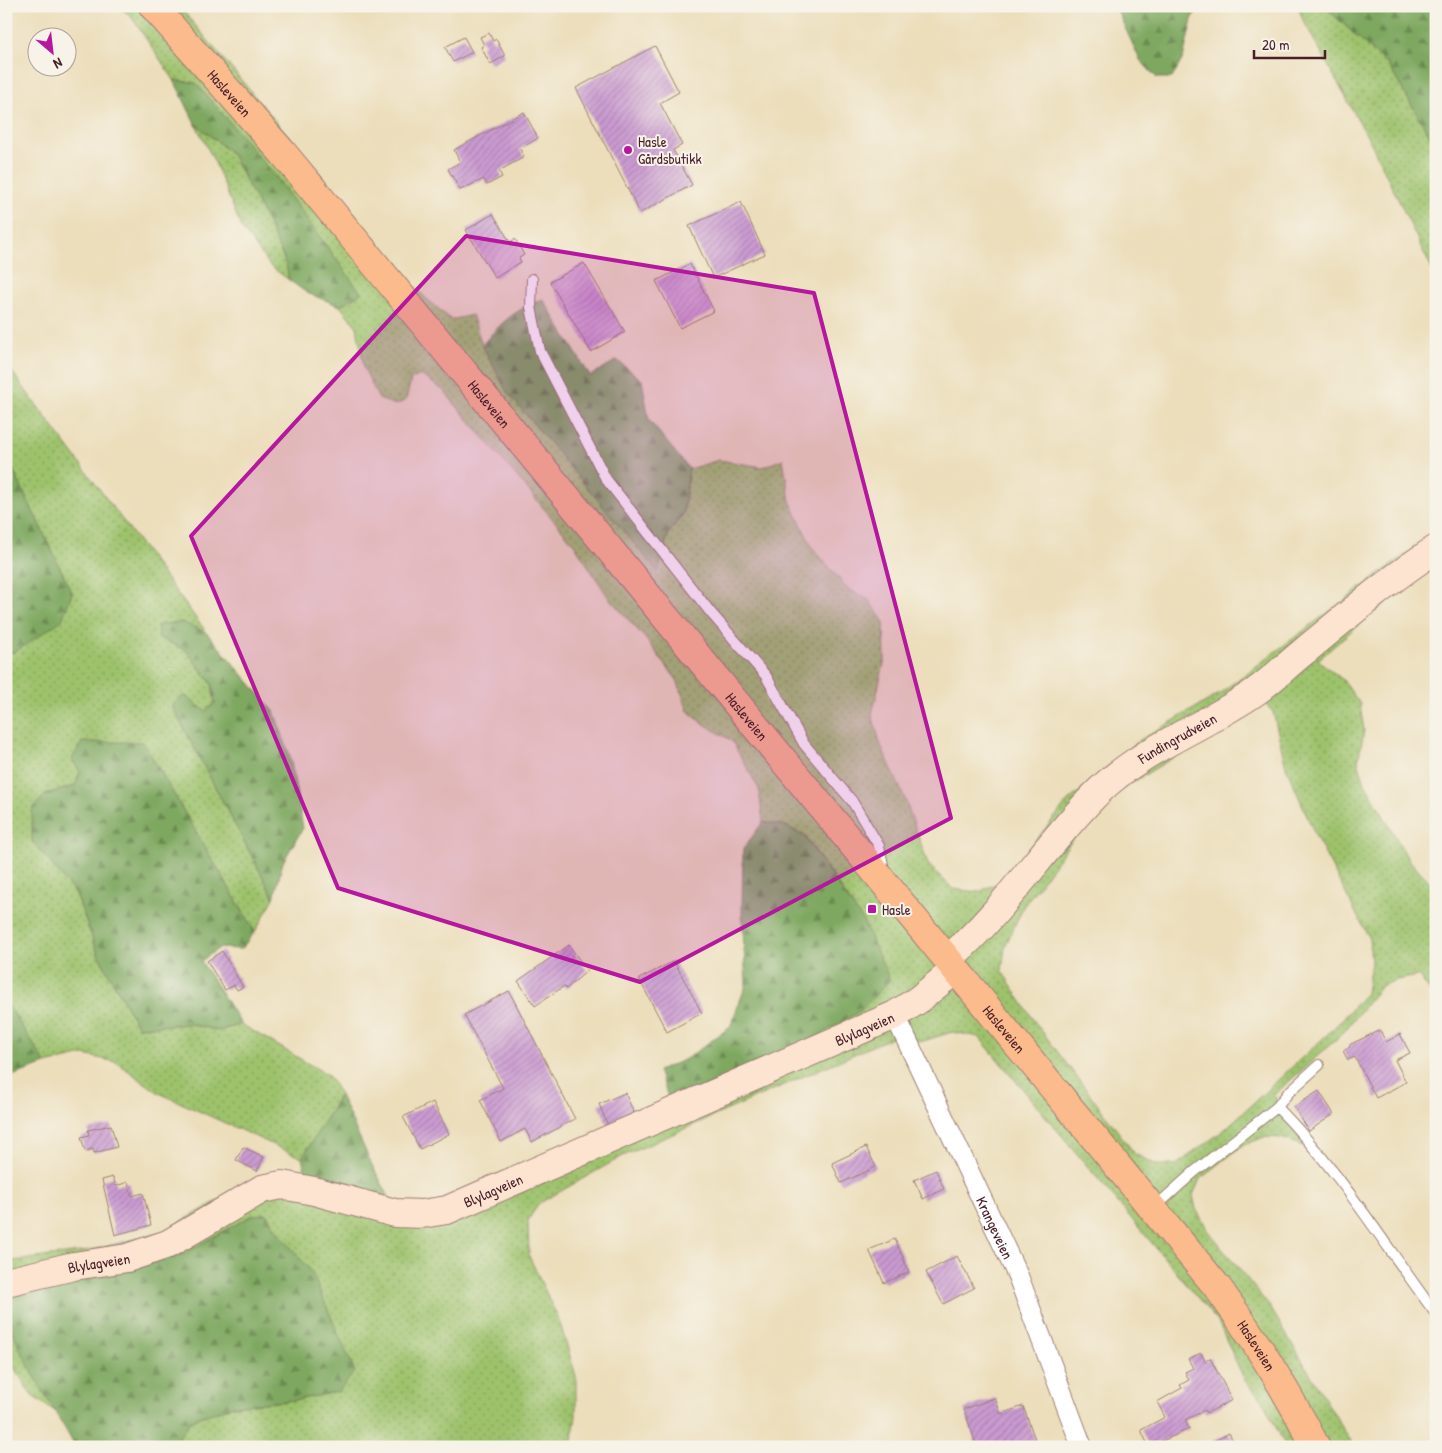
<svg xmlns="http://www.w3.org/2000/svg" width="1442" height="1453" viewBox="0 0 1442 1453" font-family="'Patrick Hand',sans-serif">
  <defs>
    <pattern id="grass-dots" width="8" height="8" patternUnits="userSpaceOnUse" patternTransform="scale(1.25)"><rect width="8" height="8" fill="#9dc26c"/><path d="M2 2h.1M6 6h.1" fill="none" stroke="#829d59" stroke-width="1.8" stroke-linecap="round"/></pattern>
    <pattern id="forest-firs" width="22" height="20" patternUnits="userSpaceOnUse" patternTransform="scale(1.25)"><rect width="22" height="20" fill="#7ea860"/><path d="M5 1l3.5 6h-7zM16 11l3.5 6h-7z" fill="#69884f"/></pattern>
    <pattern id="building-hatch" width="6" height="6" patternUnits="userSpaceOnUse" patternTransform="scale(1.25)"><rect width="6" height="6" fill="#cb9bd2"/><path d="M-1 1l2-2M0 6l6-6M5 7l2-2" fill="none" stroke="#a77eab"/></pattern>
  </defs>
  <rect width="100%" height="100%" fill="#f7f3e8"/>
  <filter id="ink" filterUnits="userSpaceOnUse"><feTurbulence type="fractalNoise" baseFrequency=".02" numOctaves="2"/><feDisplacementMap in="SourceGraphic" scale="10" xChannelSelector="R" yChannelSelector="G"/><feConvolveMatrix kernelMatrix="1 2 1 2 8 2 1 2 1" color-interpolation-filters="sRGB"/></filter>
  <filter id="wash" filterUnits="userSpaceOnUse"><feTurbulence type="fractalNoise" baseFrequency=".0096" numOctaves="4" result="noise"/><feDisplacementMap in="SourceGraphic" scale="20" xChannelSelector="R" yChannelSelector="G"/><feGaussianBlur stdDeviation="1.12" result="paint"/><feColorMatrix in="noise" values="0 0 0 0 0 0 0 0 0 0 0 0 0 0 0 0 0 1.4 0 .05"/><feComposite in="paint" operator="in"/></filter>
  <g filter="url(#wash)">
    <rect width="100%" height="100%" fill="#ecdebb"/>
    <g fill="url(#grass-dots)" stroke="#74704c" fill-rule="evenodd">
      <path d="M117 6H179L419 292 451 320 472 315 482 345 658 571 668 534 683 514 689 469 719 460 763 467 783 459 790 501 812 547 848 589 869 600 884 622 885 659 872 714 880 743 905 799 928 864 953 889 979 892 1003 880 1068 801 1140 740 1216 696 1436 532V564L1364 620 1318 660 1343 680 1360 704 1364 731 1358 761 1365 783 1408 859 1436 888V998L1418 976 1397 980 1381 986 1342 1034 1274 1095 1304 1146 1281 1138 1264 1137 1242 1146 1200 1179 1193 1195 1196 1209 1208 1230 1270 1307 1354 1447H1286L1261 1398 1245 1381 1218 1322 979 1037 952 1032 923 1041 893 1037 623 1156 538 1204 528 1221 529 1256 559 1320 576 1376V1416L571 1447H172L191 1420 233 1406 295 1400 337 1392 275 1228 267 1214 253 1215 181 1255 109 1275 22 1291 6 1302V1262L88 1251 164 1232 248 1183 375 1201 445 1205 670 1102 863 921 805 836 786 826 763 822 759 789 732 741 701 722 688 711 677 680 645 638 609 598 574 544 443 390 421 375 411 379 406 400 396 405 379 399 364 368 357 327 340 306 360 292 275 176 196 84 174 80 130 15ZM1262 701 1273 712 1286 767 1316 837 1369 938 1371 962 1366 993 1333 1029 1224 1130 1176 1165H1157L1135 1154 1035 1022 1002 971 1005 947 1023 907 1080 830 1118 791 1207 737Z"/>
      <path d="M1298 6H1324L1388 65 1436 146V278L1372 145 1303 20Z"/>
      <path d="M195 123 232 154 268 223 286 264 289 280 270 266 242 229 216 165Z"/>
      <path d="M6 364 207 633 182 622 159 638 186 650 212 684 215 703 206 711 172 706 274 898 255 932 143 742 80 772 75 786 46 794 32 841 76 894 99 956 138 1027 191 1024 219 1031 241 1024 328 1075 340 1095 302 1158 159 1093 116 1062 84 1055 46 1064 6 1002V652H15L72 593 6 455Z"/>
      <path d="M6 1316 26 1359 58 1413 32 1396 6 1355Z"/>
    </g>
    <g fill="url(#forest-firs)" stroke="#646446">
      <path d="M1115 6H1202L1193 16 1183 58 1172 78H1157L1140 60Z"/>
      <path d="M1324 6H1436V146L1388 65Z"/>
      <path d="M174 80 196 83 275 176 361 293 340 306 307 293 289 280 286 264 268 223 232 154 195 123Z"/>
      <path d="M543 299 590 376 617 360 642 380 649 420 689 469 683 514 668 534 658 572 507 392 482 345C503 321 513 311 543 299Z"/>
      <path d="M6 455 72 593 62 620 15 652H6Z"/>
      <path d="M182 622 207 633 274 711 290 756 303 828 283 862 274 898 172 706 184 695 206 711 215 703 212 684 186 650 159 638 157 625Z"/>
      <path d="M82 742H143L255 932 241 949 219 948 201 961 241 1024 219 1031 191 1024 138 1027 99 956 76 894 32 841V809L46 794 75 786 80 772 72 759Z"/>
      <path d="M763 822 786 826 804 836 863 921 890 980 860 1011 803 1045 670 1102 658 1071 686 1059 730 1027 746 985 742 911 743 849Z"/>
      <path d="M6 1002 46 1064 6 1078Z"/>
      <path d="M340 1095 372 1165 393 1204 307 1177 302 1158Z"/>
      <path d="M267 1214 275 1228 312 1273 355 1372 338 1392 295 1400 233 1406 191 1420 172 1447H75C57 1411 6 1339 6 1302L22 1291 109 1275 181 1255 253 1215Z"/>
    </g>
    <g id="blocks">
      <g fill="url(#building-hatch)">
        <path d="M489 33 493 41 496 39 505 56 490 64 481 47 484 45 480 37Z"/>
        <path d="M464 37 472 52 453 62 445 47Z"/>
        <path d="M655 46 679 92 660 103 682 145 673 150 692 185 640 213 576 88Z"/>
        <path d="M524 112 538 138 520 149 524 157 499 171 502 177 487 185 484 179 460 190 448 169 460 162 454 150Z"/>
        <path d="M741 202 765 254 713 278 689 226Z"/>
        <path d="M493 214 510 242 515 239 524 255 519 258 521 262 495 278 466 230Z"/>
        <path d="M584 263 625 332 591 352 550 282Z"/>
        <path d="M690 264 714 311 680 328 656 281Z"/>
        <path d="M569 945 587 971 566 989 564 986 535 1006 518 981Z"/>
        <path d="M222 951 243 987 237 990 234 985 225 990 207 961Z"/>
        <path d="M674 961 702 1013 667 1032 639 979Z"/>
        <path d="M509 991 575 1119 532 1142 525 1129 501 1142 480 1100 503 1088 464 1015Z"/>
        <path d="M1380 1030 1386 1042 1400 1034 1410 1053 1395 1060 1406 1082 1376 1098 1355 1057 1348 1060 1343 1051 1350 1047 1349 1045Z"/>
        <path d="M1319 1091 1334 1114 1309 1131 1294 1107Z"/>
        <path d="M625 1093 636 1117 609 1128 599 1104Z"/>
        <path d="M433 1102 449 1134 420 1149 403 1117Z"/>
        <path d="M111 1125 117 1147 94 1153 93 1149 85 1151 81 1137 89 1135 88 1130Z"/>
        <path d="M243 1147 264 1157 257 1171 236 1160Z"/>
        <path d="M866 1147 876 1167 841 1183 832 1163Z"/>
        <path d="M936 1170 944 1189 923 1199 914 1180Z"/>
        <path d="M113 1177 116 1186 128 1182 132 1196 143 1193 151 1225 115 1235 102 1180Z"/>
        <path d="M895 1239 909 1272 884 1283 869 1250Z"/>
        <path d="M957 1256 974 1288 943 1304 926 1272Z"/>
        <path d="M1201 1353 1205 1361 1210 1358 1232 1400 1207 1413 1205 1410 1185 1420 1189 1429 1149 1447 1141 1430 1165 1417 1157 1402 1182 1388 1180 1385 1189 1380 1185 1372 1193 1368 1188 1359Z"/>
        <path d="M995 1398 1001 1414 1023 1406 1036 1442 1025 1447H977L964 1409Z"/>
        <path d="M1229 1433 1236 1447H1213L1210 1443Z"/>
      </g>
    </g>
  </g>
  <g filter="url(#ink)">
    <use href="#blocks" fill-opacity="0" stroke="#9b7e73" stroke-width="1"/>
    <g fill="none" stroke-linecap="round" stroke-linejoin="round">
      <g stroke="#9b7e73" stroke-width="12">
        <g id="lane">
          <path d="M532 279 531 307 540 351 606 479 711 613 766 676 804 744 852 801 879 846 884 870"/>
          <path d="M1277 1107C1339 1170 1384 1244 1436 1314"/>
          <path d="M1154 1208 1194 1172 1277 1107 1288 1093 1319 1065"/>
        </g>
      </g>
      <g stroke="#9b7e73" stroke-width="22">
        <g id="street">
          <path id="s1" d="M895 1015 1018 1276 1082 1447"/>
        </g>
      </g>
      <g stroke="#9b7e73" stroke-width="30">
        <g id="secondary">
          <path id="s2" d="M948 959C1006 910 1045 844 1099 791 1143 748 1205 727 1255 692 1272 680 1286 666 1302 653 1346 617 1388 580 1436 549"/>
          <path id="s3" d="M6 1282 74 1266 127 1258 168 1244 262 1189 282 1185 314 1191 395 1213 422 1214 447 1210 895 1015 918 1000 956 969"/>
        </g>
      </g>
      <g stroke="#9b7e73" stroke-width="30">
        <g id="primary">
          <path id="s4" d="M153 6 283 153 359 245 1218 1288C1255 1339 1287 1391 1316 1447"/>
        </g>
      </g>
      <use href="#lane" stroke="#fff" stroke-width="10"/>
      <use href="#street" stroke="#fff" stroke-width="20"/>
      <use href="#secondary" stroke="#fde4d1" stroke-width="28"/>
      <use href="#primary" stroke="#fbbb8c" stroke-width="28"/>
    </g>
  </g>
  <path fill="#b5179e" fill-opacity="0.2" stroke="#b5179e" stroke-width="4" stroke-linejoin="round" d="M466 236 814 293 951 818 640 982 338 888 191 536Z"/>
  <g fill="#b5179e" stroke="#f7f3e8" stroke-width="2">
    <circle cx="628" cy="150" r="5"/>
    <rect x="867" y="904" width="10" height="10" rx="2.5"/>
  </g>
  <g text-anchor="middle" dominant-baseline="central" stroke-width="4" stroke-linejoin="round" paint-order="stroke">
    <g font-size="15" fill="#4a1f2b" stroke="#f7f3e8">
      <text stroke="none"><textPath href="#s4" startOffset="116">Hasleveien</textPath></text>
      <text stroke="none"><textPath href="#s4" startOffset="521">Hasleveien</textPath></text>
      <text stroke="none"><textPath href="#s4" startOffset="926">Hasleveien</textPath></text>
      <text stroke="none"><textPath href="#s2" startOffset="321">Fundingrudveien</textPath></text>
      <text stroke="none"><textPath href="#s3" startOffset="920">Blylagveien</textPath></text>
      <text stroke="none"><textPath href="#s4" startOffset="1331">Hasleveien</textPath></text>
      <text stroke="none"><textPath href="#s3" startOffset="515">Blylagveien</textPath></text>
      <text stroke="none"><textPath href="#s1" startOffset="235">Krangeveien</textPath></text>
      <text stroke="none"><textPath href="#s3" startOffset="95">Blylagveien</textPath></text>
      <text stroke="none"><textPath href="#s4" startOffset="1736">Hasleveien</textPath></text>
    </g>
    <g font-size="15" fill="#4a1f2b" stroke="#f7f3e8" text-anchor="start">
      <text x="638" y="141">Hasle<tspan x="638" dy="17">Gårdsbutikk</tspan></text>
      <text x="882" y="909">Hasle</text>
    </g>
  </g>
  <rect width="1442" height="1453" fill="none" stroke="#f7f3e8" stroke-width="25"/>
  <g transform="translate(52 52) rotate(152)"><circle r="24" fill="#f7f3e8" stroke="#b29e9c"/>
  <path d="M0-4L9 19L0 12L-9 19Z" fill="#b5179e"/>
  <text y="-8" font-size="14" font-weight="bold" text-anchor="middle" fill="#4a1f2b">N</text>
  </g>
  <path d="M1254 50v8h71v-8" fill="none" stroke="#4a1f2b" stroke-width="2.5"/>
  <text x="1262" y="50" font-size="15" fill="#4a1f2b" stroke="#f7f3e8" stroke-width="4" paint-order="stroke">20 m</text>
</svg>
